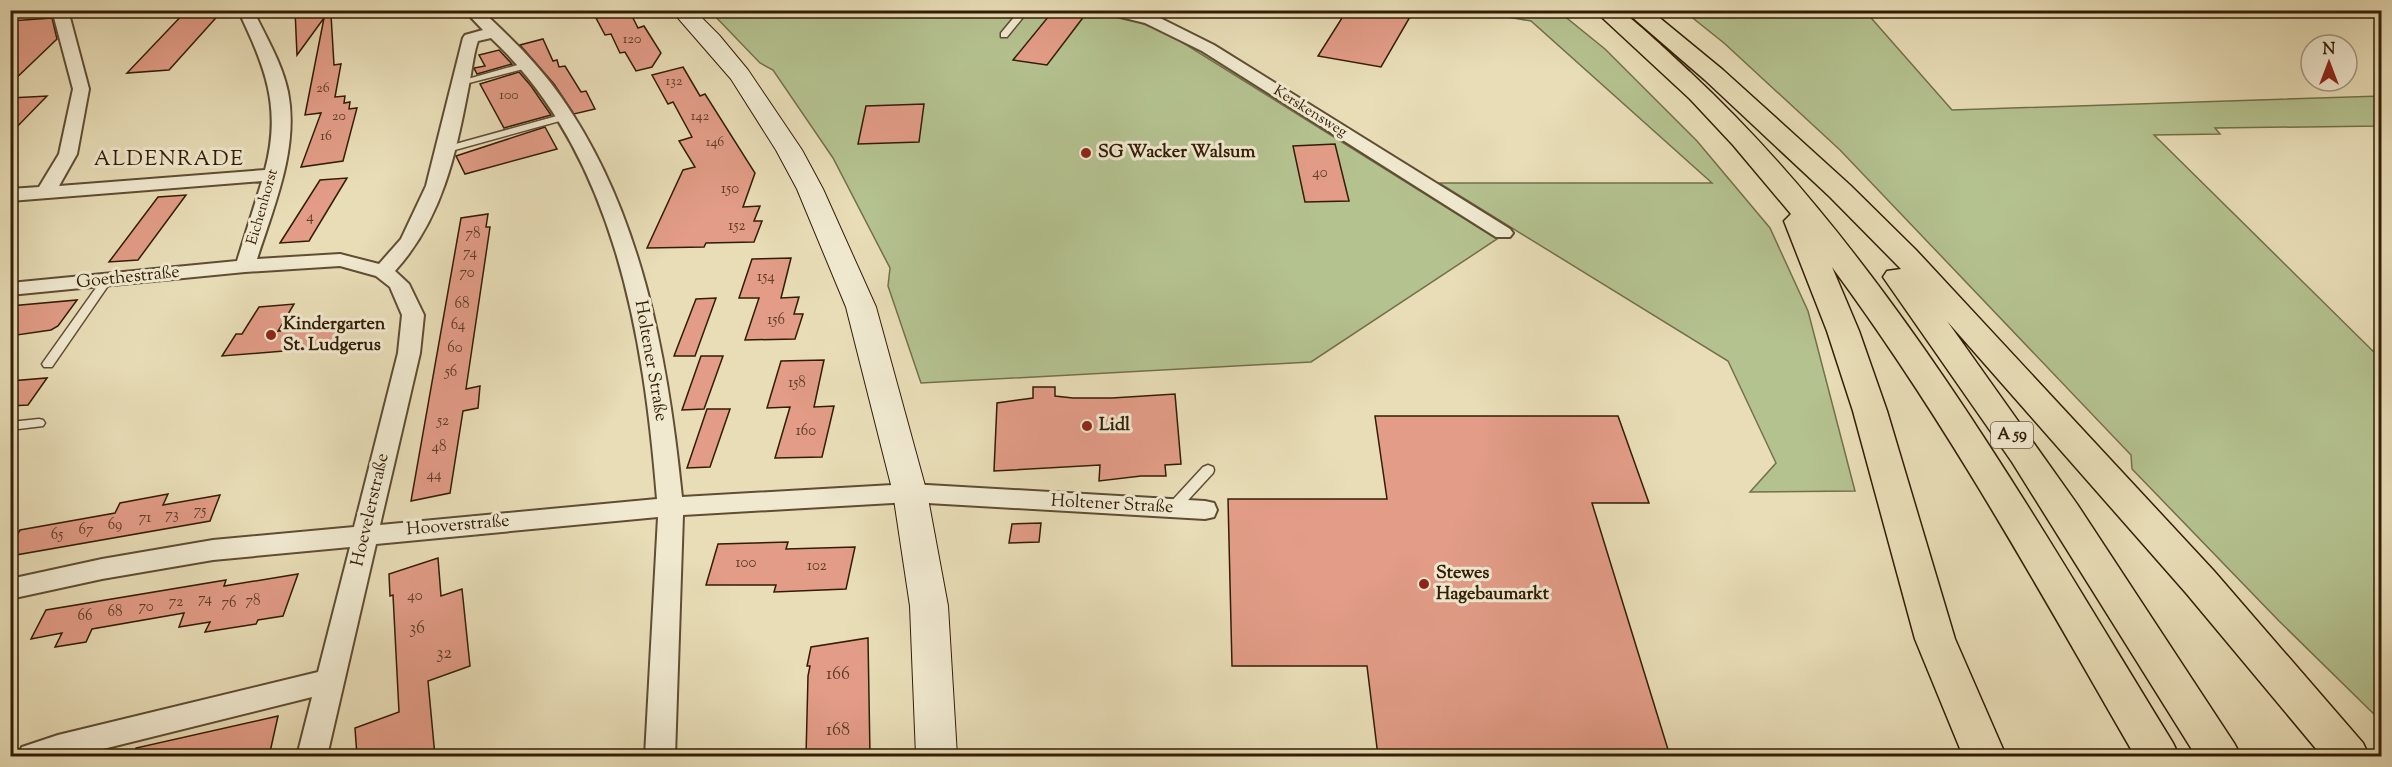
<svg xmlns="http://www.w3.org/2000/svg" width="2392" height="767" viewBox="0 0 2392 767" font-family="'Sorts Mill Goudy',serif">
  <rect width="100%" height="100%" fill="#e8ddb7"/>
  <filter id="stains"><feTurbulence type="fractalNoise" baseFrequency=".00333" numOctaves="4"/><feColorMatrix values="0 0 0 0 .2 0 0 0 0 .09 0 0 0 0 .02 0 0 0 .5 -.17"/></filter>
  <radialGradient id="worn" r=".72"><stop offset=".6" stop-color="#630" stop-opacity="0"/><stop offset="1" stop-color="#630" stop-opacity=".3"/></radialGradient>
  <g fill="#b4c290" stroke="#73704a" stroke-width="1.5">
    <path d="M1081 10 1134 20 1169 34 1497 239 1311 362 921 383 888 286 890 268 833 158 773 70 760 63 710 11Z"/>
    <path d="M1485 11H1558L1605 49 1697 141 1770 228 1808 311 1855 491 1750 492 1776 463 1728 361 1439 183H1712L1531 21 1485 13Z"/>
    <path d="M1684 11H1865L1952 110 2381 96V126L2215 128 2220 134 2154 135 2381 359V721L2279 621 2132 469 2131 455 1840 150 1724 43Z"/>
  </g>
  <g fill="#e29c87" stroke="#321d05" stroke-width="1.5">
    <path d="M187 10H223L169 70 127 73Z"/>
    <path d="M295 10H330L327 15H331L334 65 341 64 335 97 345 96 344 103 350 102 349 109 357 108 343 161 301 167 321 113 305 115 324 18 297 55Z"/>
    <path d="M629 10 638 28 644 26 661 53 652 67 636 71 625 52 620 53 611 34 605 35 596 18Z"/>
    <path d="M1347 10H1414L1381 67 1318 56Z"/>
    <path d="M1053 11 1085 15 1047 65 1013 60Z"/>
    <path d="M52 18 57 39 10 84V21Z"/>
    <path d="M543 39 553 61 557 60 559 67 565 66 581 92 586 91 595 109 574 114 554 84 520 45Z"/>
    <path d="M499 50 512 64 477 74 474 68 485 66 479 55Z"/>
    <path d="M683 67 700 96 705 94 755 173 743 207 760 206 754 221H762L754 242 706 243 704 247 647 248 683 170 695 167 679 141 692 137 673 102 668 104 652 75Z"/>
    <path d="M519 72 531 86 551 115 504 128 480 84Z"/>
    <path d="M47 96 10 134V98Z"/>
    <path d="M924 104 919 142 858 144 866 106Z"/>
    <path d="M545 127 557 149 465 174 456 156Z"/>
    <path d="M1335 144 1349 201 1305 202 1293 146Z"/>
    <path d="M347 178 309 241 280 243 320 180Z"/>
    <path d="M186 195 138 260 109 262 158 197Z"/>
    <path d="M488 214 486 227H490L466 389 480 386 478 408 463 411 450 493 411 501 461 218Z"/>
    <path d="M791 258 781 298 799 297 794 314H803L795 339 745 340 759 298H739L752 259Z"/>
    <path d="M716 298 695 356H674L696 299Z"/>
    <path d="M77 300 58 326 51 330 10 336V306Z"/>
    <path d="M294 304 278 331 345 325 332 347 222 356 236 334H242L259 307Z"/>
    <path d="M701 356H723L704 409 682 410Z"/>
    <path d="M824 360 814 407 834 406 822 457 775 458 790 407 767 408 781 361Z"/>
    <path d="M47 378 28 405 10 406V381Z"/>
    <path d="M1033 387H1055V396L1073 398H1112L1175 394 1181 464 1165 465 1166 476H1141L1099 481 1100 465 994 471 997 403 1033 398Z"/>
    <path d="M707 409H730L710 467 687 468Z"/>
    <path d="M1375 416H1618L1649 503H1592L1670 756H1378L1367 666H1232L1228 499H1387Z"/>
    <path d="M168 494 163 505 220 495 210 521 10 556V548L20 530 115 513 120 503Z"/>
    <path d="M1041 523 1039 542 1009 543 1012 524Z"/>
    <path d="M788 542 786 549 855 547 846 589 774 592 776 585H706L718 544Z"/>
    <path d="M438 558 441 596 462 589 470 666 428 681 435 756H357L355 728 399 712 393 595 390 596 389 574Z"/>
    <path d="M298 574 283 616 258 620 256 624 205 632 210 622 179 627 184 613 92 629 86 642 55 647 62 633 31 639 46 610 226 580 224 586Z"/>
    <path d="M868 638 870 756H806L808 676 810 666H807L811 647Z"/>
    <path d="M278 716 270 752 249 756H137L136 748Z"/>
  </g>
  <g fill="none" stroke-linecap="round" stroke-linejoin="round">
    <g stroke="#604d32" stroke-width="3">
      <g id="lane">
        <path d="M1020 10H1029L1007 37H1001V33Z"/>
        <path d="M528 62 532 65 531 67 461 85 457 82Z"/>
        <path d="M564 114 569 117 567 119 444 153 439 150 441 148Z"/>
        <path d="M107 277 112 280 52 367H44L42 364 44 361 103 278Z"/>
        <path d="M39 419 43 420 45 423 43 426 10 430V422Z"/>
        <path d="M1208 465 1213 467 1214 470 1213 473 1178 511H1168L1166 508 1168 505 1203 467Z"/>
      </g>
    </g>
    <g stroke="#604d32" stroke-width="4">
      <g id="street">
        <path d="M10 10H43L36 15 10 17Z"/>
        <path d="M52 10H68L89 89 77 154 59 186 265 170C282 107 265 67 238 10H253C266 37 282 63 288 92 299 148 274 206 257 259L340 254 379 264 401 239 426 186 463 38 465 35 483 30 464 10H481C510 37 538 64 561 97 642 212 668 359 682 497L910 484 1205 501 1214 503 1217 510 1214 517 1205 519 910 502 683 515 675 756H645L658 517 376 544 327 756H297L312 697 75 756H17L22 747 58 735 318 672 350 547 213 560 102 579 10 599V579L102 559 213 540 354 527 398 353 402 315 390 287 376 276 340 266 245 272 10 295V283L237 261 262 181 10 201V189L39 187 59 154 73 89ZM491 38C615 154 644 338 657 499L380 525 420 353 424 315 409 284 395 271C443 218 456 153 469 85 472 71 473 57 477 44L478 41Z"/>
        <path d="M1102 10H1133L1156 16 1214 45 1510 229 1513 233 1510 237H1496L1202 51 1145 23 1104 13Z"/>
      </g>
    </g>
    <g stroke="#321d05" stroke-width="2">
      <path id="secondary" d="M671 10H694L719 35 748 70 802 150 823 189 876 307 927 493 948 606 957 756H916L910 606 893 493 846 307 797 189 776 150 731 79Z"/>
    </g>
    <g stroke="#321d05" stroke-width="3">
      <g id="highway">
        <path d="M1594 10C1601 10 1611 9 1618 10 1628 13 1679 62 1690 72 1888 256 2032 514 2173 743L2179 756H2135C2039 590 1946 421 1832 267L1859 331 1887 411 1955 639 2006 756H1963L1915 639 1853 411 1827 331 1784 221 1791 214 1733 145 1690 99Z"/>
        <path d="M1624 10H1650L1723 70 1850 185 1916 250 2214 571 2363 743 2369 756H2322L2186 593 1947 321 2077 504 2234 743 2241 756H2196L2012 462 1883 277 1887 271 1901 269 1830 197 1705 80Z"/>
      </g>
    </g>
    <use href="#lane" fill="#f0e9d0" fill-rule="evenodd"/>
    <use href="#street" fill="#f0e9d0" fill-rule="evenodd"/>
    <use href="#secondary" fill="#f0e9d0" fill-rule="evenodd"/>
    <use href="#highway" fill="#e8ddb7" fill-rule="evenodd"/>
  </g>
  <g fill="#8f2418" stroke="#f0e9d0" stroke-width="2">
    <circle cx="1086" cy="153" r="6"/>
    <circle cx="271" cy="335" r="6"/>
    <circle cx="1087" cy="426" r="6"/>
    <circle cx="1424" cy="584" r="6"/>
  </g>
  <g text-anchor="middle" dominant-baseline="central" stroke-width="6" stroke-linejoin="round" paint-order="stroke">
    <g font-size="14" fill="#5e3d26">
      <text x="632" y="40">120</text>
      <text x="674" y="82">132</text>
      <text x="323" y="89">26</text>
      <text x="509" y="96">100</text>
      <text x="339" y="117">20</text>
      <text x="700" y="117">142</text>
      <text x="326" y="137">16</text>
      <text x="715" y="143">146</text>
    </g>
    <g font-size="15" fill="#321d05" stroke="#f0e9d0">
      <text transform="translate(1310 112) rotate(32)">Kerskensweg</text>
      <text transform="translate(263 207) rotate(-74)">Eichenhorst</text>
    </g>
    <g font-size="15" fill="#5e3d26">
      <text x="1320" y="173">40</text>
      <text x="730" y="189">150</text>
      <text x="310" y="217">4</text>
      <text x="737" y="226">152</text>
      <text x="473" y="234">78</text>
      <text x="470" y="253">74</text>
      <text x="467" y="273">70</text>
      <text x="766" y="277">154</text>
      <text x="462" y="304">68</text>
      <text x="776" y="320">156</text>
      <text x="458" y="325">64</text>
      <text x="455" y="348">60</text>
      <text x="451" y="372">56</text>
      <text x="797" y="383">158</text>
      <text x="443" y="421">52</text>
      <text x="806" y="431">160</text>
      <text x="439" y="447">48</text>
      <text x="434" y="475">44</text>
      <text x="200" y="511">75</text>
      <text x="172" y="515">73</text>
      <text x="145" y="518">71</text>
      <text x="115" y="525">69</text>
      <text x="86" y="530">67</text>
      <text x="57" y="535">65</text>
      <text x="746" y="563">100</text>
      <text x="817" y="566">102</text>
      <text x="415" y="596">40</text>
      <text x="205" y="599">74</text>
      <text x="253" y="601">78</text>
      <text x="176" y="602">72</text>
      <text x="229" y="603">76</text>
      <text x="146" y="607">70</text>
      <text x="115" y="612">68</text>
      <text x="85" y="616">66</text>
    </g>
    <rect fill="#f0e9d0" stroke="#6b5a42" stroke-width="1.5" x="1991" y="422" width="42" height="26" rx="4.5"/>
    <g font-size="16" font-weight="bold" fill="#321d05">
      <text x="2012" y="435">A 59</text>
    </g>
    <g font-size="18" font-weight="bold" fill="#321d05" stroke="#f0e9d0" text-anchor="start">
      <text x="1098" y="153">SG Wacker Walsum</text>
      <text x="283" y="325">Kindergarten<tspan x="283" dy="21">St. Ludgerus</tspan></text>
      <text x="1099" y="426">Lidl</text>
      <text x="1436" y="574">Stewes<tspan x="1436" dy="21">Hagebaumarkt</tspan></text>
    </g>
    <g font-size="18" fill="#321d05" stroke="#f0e9d0">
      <text transform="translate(128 278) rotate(-6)">Goethestraße</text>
      <text transform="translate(650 361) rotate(80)">Holtener Straße</text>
      <text transform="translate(1112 505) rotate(3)">Holtener Straße</text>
      <text transform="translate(371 510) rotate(-77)">Hoevelerstraße</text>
      <text transform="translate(458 526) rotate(-5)">Hooverstraße</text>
    </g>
    <g font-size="18" fill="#5e3d26">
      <text x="417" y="629">36</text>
      <text x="444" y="654">32</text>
      <text x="838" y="675">166</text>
      <text x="838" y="731">168</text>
    </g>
    <g font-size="21" letter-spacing="1.5" fill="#321d05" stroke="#f0e9d0">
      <text x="169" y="160">ALDENRADE</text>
    </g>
  </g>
  <rect width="2392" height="767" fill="none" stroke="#e8ddb7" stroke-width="36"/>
  <rect x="12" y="12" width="2368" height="743" fill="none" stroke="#321d05" stroke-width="3"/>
  <rect x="18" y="18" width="2356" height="731" fill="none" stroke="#321d05" stroke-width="1.5"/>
  <g transform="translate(2329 63)"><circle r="28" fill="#f0e9d0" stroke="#a4977f" stroke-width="1.5"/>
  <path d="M0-4.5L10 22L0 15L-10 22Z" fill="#8f2418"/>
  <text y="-9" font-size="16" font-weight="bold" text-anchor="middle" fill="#321d05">N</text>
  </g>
  <rect width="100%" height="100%" filter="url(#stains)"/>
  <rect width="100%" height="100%" fill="url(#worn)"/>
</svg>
